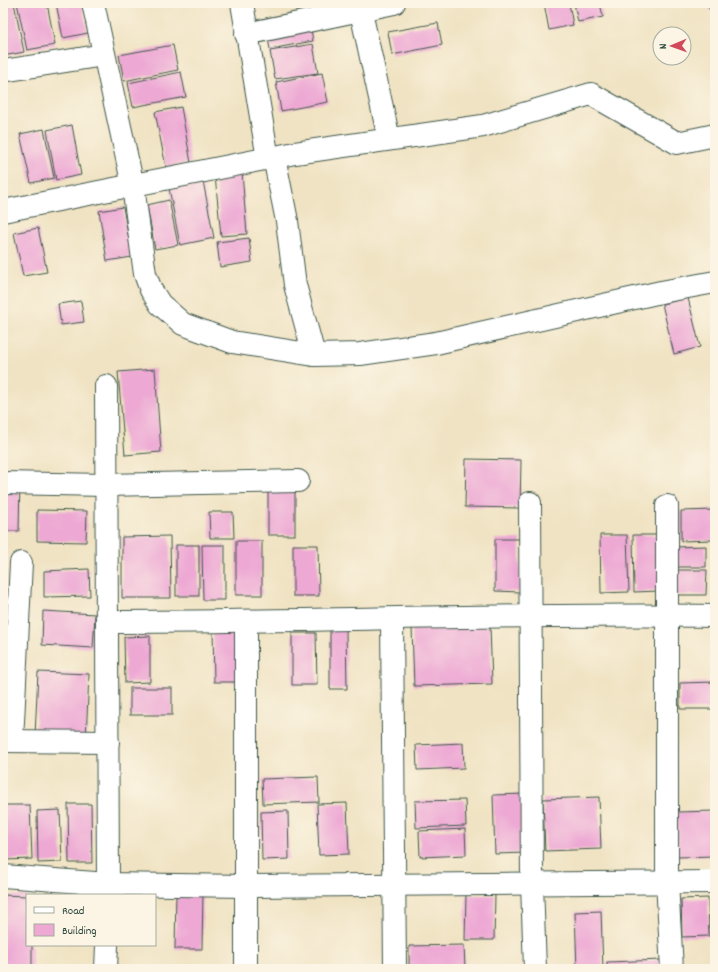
<svg xmlns="http://www.w3.org/2000/svg" width="718" height="972" viewBox="0 0 718 972" font-family="Dekko,sans-serif">
  <rect width="100%" height="100%" fill="#fcf5e5"/>
  <filter id="ink" filterUnits="userSpaceOnUse"><feTurbulence type="fractalNoise" baseFrequency=".025" numOctaves="2"/><feDisplacementMap in="SourceGraphic" scale="8" xChannelSelector="R" yChannelSelector="G"/><feConvolveMatrix kernelMatrix="1 2 1 2 8 2 1 2 1" color-interpolation-filters="sRGB"/></filter>
  <filter id="wash" filterUnits="userSpaceOnUse"><feTurbulence type="fractalNoise" baseFrequency=".012" numOctaves="4" result="noise"/><feDisplacementMap in="SourceGraphic" scale="16" xChannelSelector="R" yChannelSelector="G"/><feGaussianBlur stdDeviation="0.9" result="paint"/><feColorMatrix in="noise" values="0 0 0 0 0 0 0 0 0 0 0 0 0 0 0 0 0 1.4 0 .05"/><feComposite in="paint" operator="in"/></filter>
  <g filter="url(#wash)">
    <rect width="100%" height="100%" fill="#f0e3c3"/>
    <g id="blocks">
      <g fill="#eda8d4">
        <path d="M3 3H14L24 52 3 56Z"/>
        <path d="M17 3H47L55 45 27 50Z"/>
        <path d="M56 3H82L88 33 63 38Z"/>
        <path d="M544 3H569L573 25 549 30Z"/>
        <path d="M574 3H600L603 17 578 22Z"/>
        <path d="M711 3H715V12L709 9Z"/>
        <path d="M309 17 313 41 270 49 265 24Z"/>
        <path d="M438 23 442 45 392 55 388 32Z"/>
        <path d="M313 44 318 73 275 79 270 51Z"/>
        <path d="M173 45 178 70 124 81 119 55Z"/>
        <path d="M181 72 186 97 133 107 128 83Z"/>
        <path d="M322 73 328 102 281 111 276 82Z"/>
        <path d="M181 107 191 163 166 167 155 112Z"/>
        <path d="M72 125 81 175 56 180 47 130Z"/>
        <path d="M44 129 54 178 31 183 20 134Z"/>
        <path d="M242 173 247 234 221 236 215 176Z"/>
        <path d="M203 181 214 238 180 245 169 188Z"/>
        <path d="M169 200 178 245 155 249 147 205Z"/>
        <path d="M123 207 132 257 107 261 99 211Z"/>
        <path d="M38 228 47 272 23 276 14 233Z"/>
        <path d="M249 238 252 262 220 267 217 242Z"/>
        <path d="M688 298 700 347 674 354 662 304Z"/>
        <path d="M81 301 84 322 61 325 58 304Z"/>
        <path d="M155 369 161 452 125 455 118 372Z"/>
        <path d="M466 459 521 460 520 508 465 507Z"/>
        <path d="M3 480H20L19 531H3Z"/>
        <rect x="268" y="483" width="27" height="52"/>
        <path d="M37 510 87 511 86 542 37 541Z"/>
        <path d="M715 510V540L681 541V511Z"/>
        <path d="M209 512H233L234 538H210Z"/>
        <path d="M600 535H627L629 592 601 593Z"/>
        <path d="M633 535H658L659 591 634 592Z"/>
        <path d="M170 536 171 598H122V537Z"/>
        <path d="M495 539H520V592L495 591Z"/>
        <rect x="236" y="541" width="26" height="54"/>
        <rect x="176" y="545" width="23" height="51"/>
        <path d="M202 545H225V600H203Z"/>
        <path d="M293 545H318L319 596H293Z"/>
        <path d="M706 546V567H674V547Z"/>
        <path d="M89 569 90 596 44 597V571Z"/>
        <path d="M675 570H707L706 595H675Z"/>
        <path d="M43 611 95 614 93 648 42 645Z"/>
        <path d="M490 626 492 684 414 686 412 628Z"/>
        <path d="M238 629 239 682H214L213 630Z"/>
        <path d="M330 629 346 630 347 689H330Z"/>
        <path d="M292 633H316L317 685H292Z"/>
        <path d="M150 636V682L125 683 124 637Z"/>
        <path d="M38 672 89 674 86 739 35 736Z"/>
        <path d="M715 682V709H680V683Z"/>
        <rect x="130" y="688" width="42" height="27"/>
        <path d="M463 743 464 768 417 770 416 745Z"/>
        <path d="M318 777 319 802 263 804 262 779Z"/>
        <path d="M525 794 527 853 495 854 493 795Z"/>
        <path d="M599 797 601 849 545 851 543 799Z"/>
        <path d="M465 800 466 826 416 828 415 801Z"/>
        <path d="M347 803 349 854 319 855 317 804Z"/>
        <path d="M68 804H91L92 863H69Z"/>
        <path d="M3 805H30L32 859 5 860Z"/>
        <path d="M60 810 62 862 38 863 37 811Z"/>
        <path d="M288 811 289 859 262 860 261 812Z"/>
        <path d="M715 811V856L678 857 677 812Z"/>
        <path d="M465 829 466 855 420 857 419 831Z"/>
        <path d="M176 892H203L202 949H175Z"/>
        <path d="M3 895 27 896V945H32V969H3Z"/>
        <path d="M466 895H495L494 940H465Z"/>
        <path d="M708 898 709 936 682 937 681 899Z"/>
        <path d="M601 911 603 969H577L575 912Z"/>
        <path d="M464 945 465 969H409V946Z"/>
        <path d="M663 960V969H607V962Z"/>
      </g>
    </g>
  </g>
  <g filter="url(#ink)">
    <use href="#blocks" fill-opacity="0" stroke="#3e5649" stroke-width="1"/>
    <g fill="none" stroke-linecap="round" stroke-linejoin="round">
      <g stroke="#3e5649" stroke-width="24">
        <g id="minor">
          <path d="M93 3 133 186 145 274 151 290 160 304 183 324 232 342 314 355 360 354 436 343 661 292 715 282"/>
          <path d="M242 3 268 159"/>
          <path d="M359 3 389 139"/>
          <path d="M246 34 394 3"/>
          <path d="M3 71 104 55"/>
          <path d="M274 157 287 221 295 285 314 355"/>
          <path d="M3 211 295 153 483 126 591 94 677 143 715 135"/>
          <path d="M106 386 108 884 246 886 715 882"/>
          <path d="M3 483 105 485 298 481"/>
          <path d="M530 503 532 884 535 969"/>
          <path d="M667 506V882L672 969"/>
          <path d="M392 619 395 969"/>
          <path d="M107 622C310 622 512 613 715 616"/>
          <path d="M3 741 108 742"/>
          <path d="M12 741 21 563"/>
          <path d="M3 876 108 884V895"/>
          <path d="M106 969 107 945"/>
          <path d="M246 969V622"/>
        </g>
      </g>
      <use href="#minor" stroke="#fff" stroke-width="22"/>
    </g>
  </g>
  <rect width="718" height="972" fill="none" stroke="#fcf5e5" stroke-width="16"/>
  <rect x="26" y="894" width="130" height="52" fill="#fcf5e5" stroke="#a4ab9e"/>
  <rect x="34" y="907" width="20" height="6" fill="#ffffff" stroke="#a4ab9e"/>
  <text x="62" y="914" font-size="12" fill="#1f3d34">Road</text>
  <rect x="34" y="924" width="20" height="12" fill="#eda8d4" stroke="#a4ab9e"/>
  <text x="62" y="934" font-size="12" fill="#1f3d34">Building</text>
  <g transform="translate(672 46) rotate(268)"><circle r="19" fill="#fcf5e5" stroke="#a4ab9e"/>
  <path d="M0-3L7 15L0 10L-7 15Z" fill="#d1495b"/>
  <text y="-6" font-size="11" font-weight="bold" text-anchor="middle" fill="#1f3d34">N</text>
  </g>
</svg>
